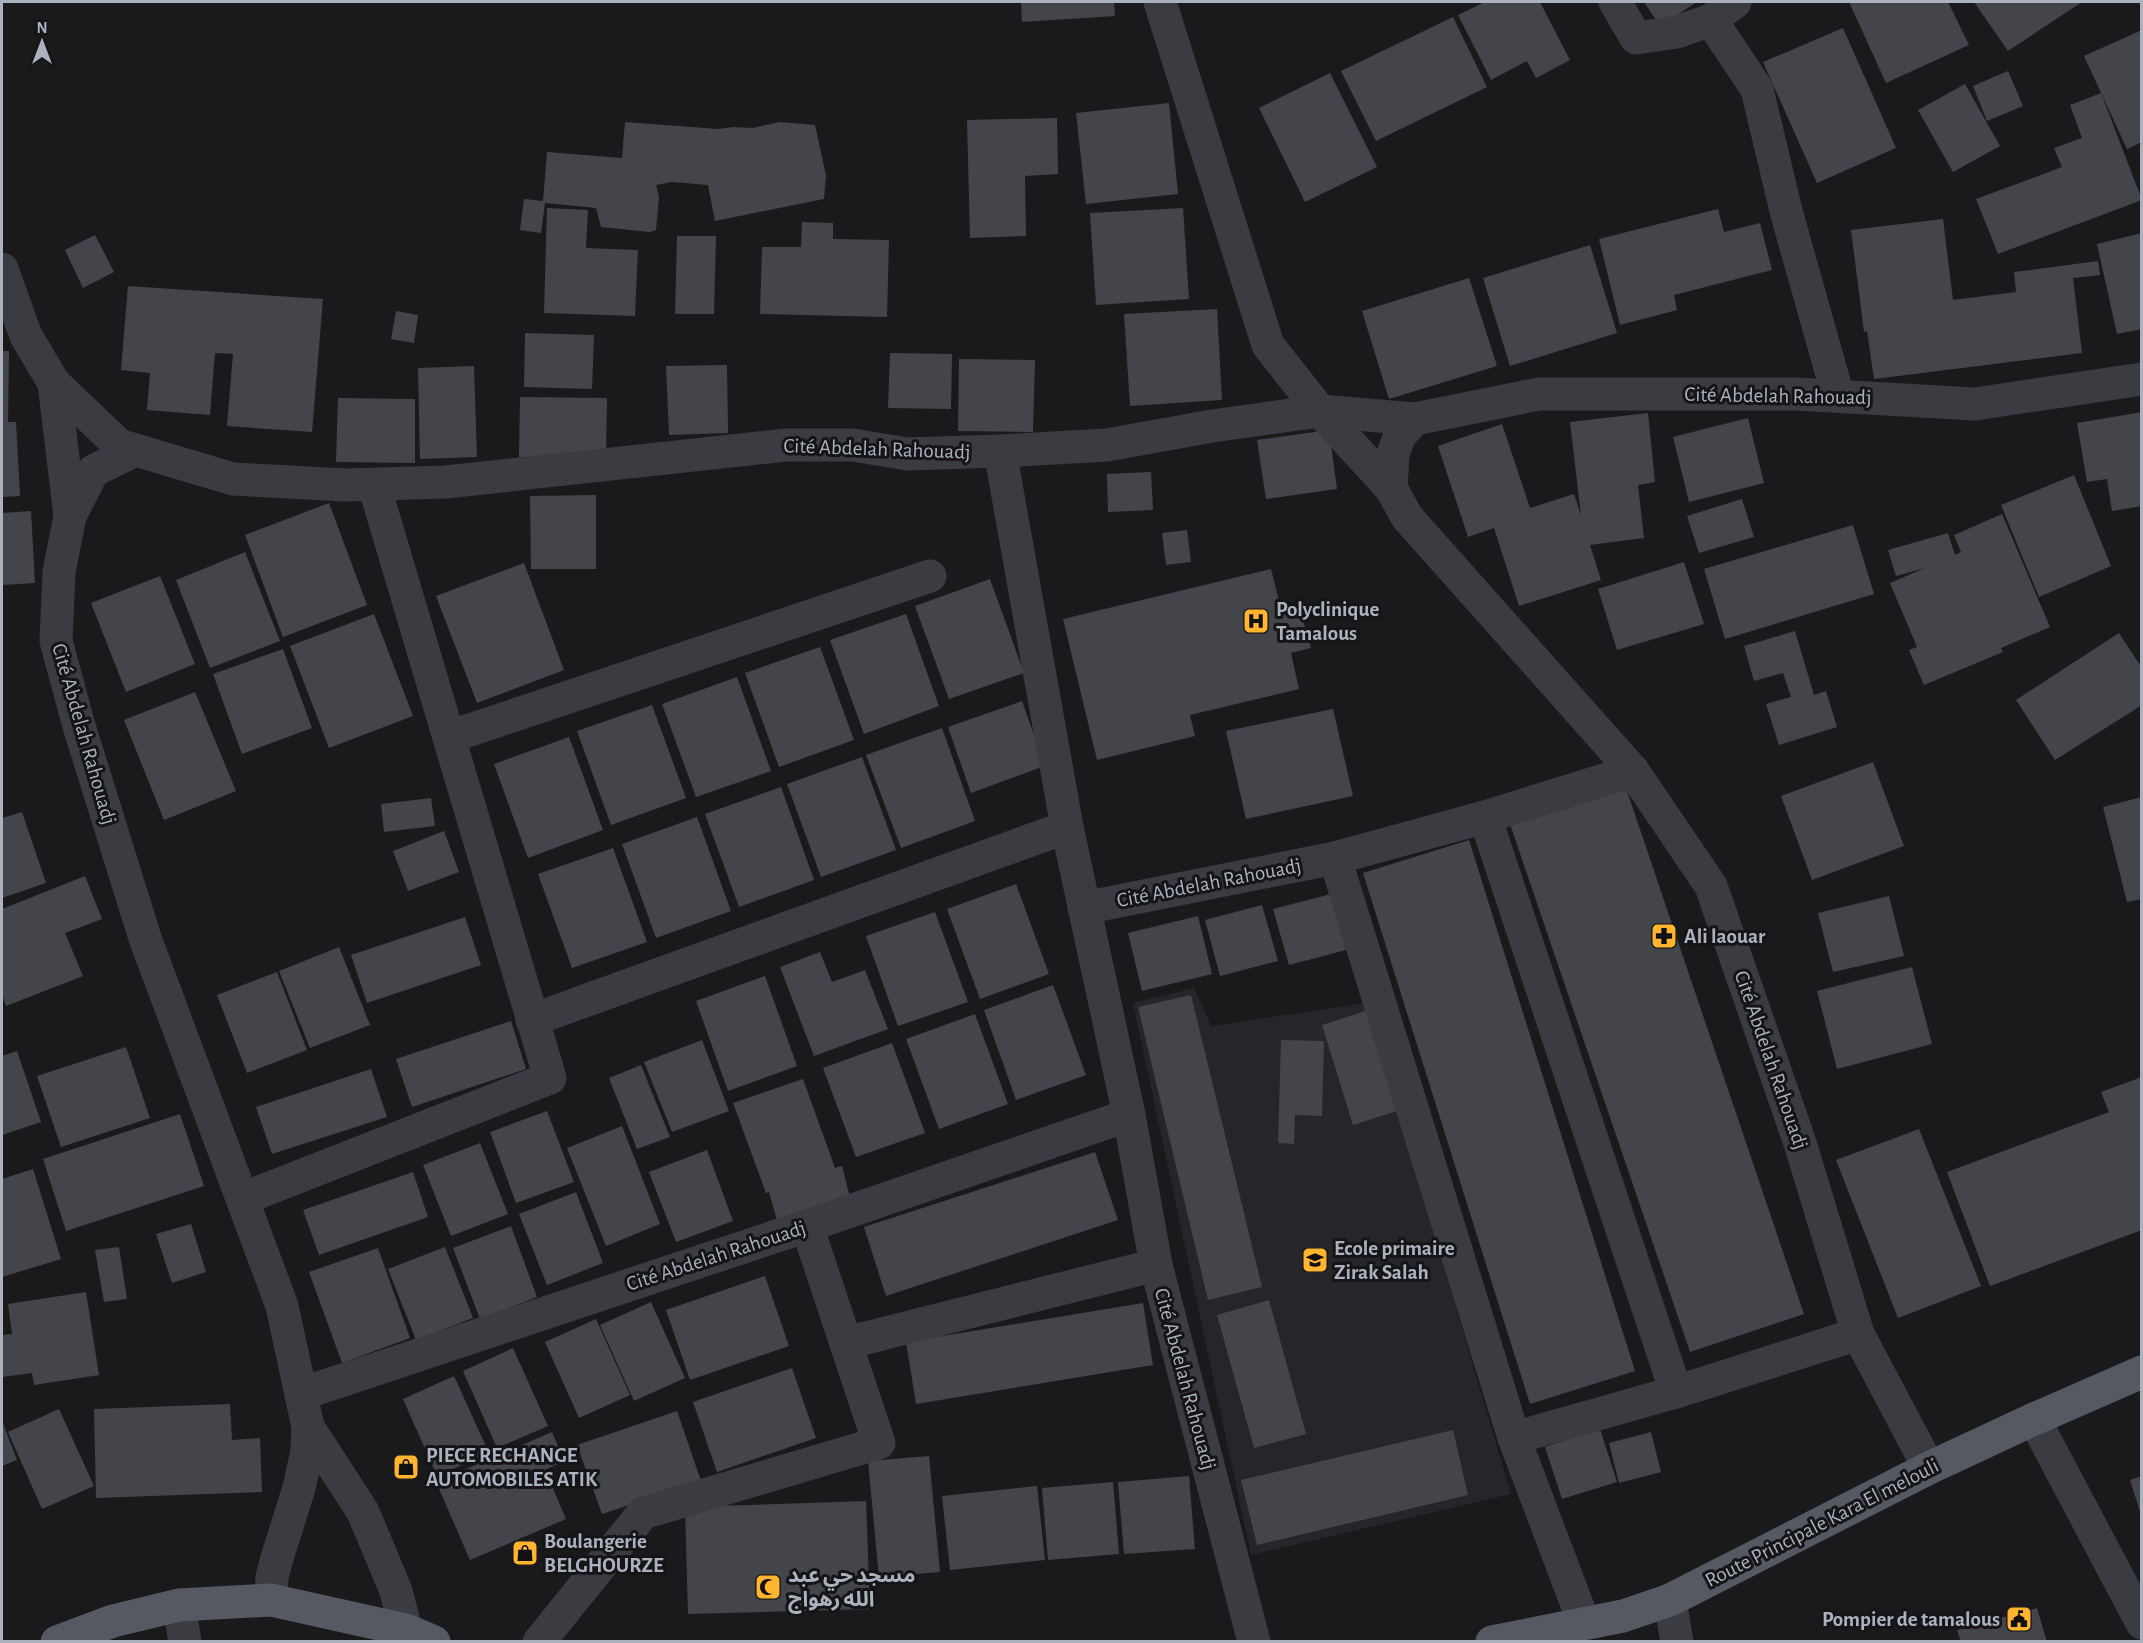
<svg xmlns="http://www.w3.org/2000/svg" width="2143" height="1643" viewBox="0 0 2143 1643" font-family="'Alegreya Sans','Noto Sans Arabic',sans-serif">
  <rect width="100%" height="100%" fill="#1a1a1d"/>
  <path fill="#26262a" d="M1194 988 1211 1026 1366 1003 1511 1494 1251 1555 1133 1003Z"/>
  <g fill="#44454a">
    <path d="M1021 2H1114L1115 16 1022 22Z"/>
    <path d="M1485 2H1540L1570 60 1536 78 1527 61 1491 80 1458 15Z"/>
    <path d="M1644 2H1697L1660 26Z"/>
    <path d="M1849 2H1948L1969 45 1886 83Z"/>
    <path d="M1974 2H2082L2008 51Z"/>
    <path d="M1453 17 1487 87 1376 141 1341 71Z"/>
    <path d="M1843 28 1896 148 1817 183 1763 62Z"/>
    <path d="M2142 30V142L2127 149 2084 56Z"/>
    <path d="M2008 71 2023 106 1987 121 1973 86Z"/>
    <path d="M1330 73 1377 167 1305 202 1259 108Z"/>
    <path d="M1965 84 2000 146 1953 172 1918 110Z"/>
    <path d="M2101 93 2142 200 1998 254 1976 199 2062 167 2054 148 2082 138 2070 105Z"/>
    <path d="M1169 103 1178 194 1086 204 1076 113Z"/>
    <path d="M1057 118 1058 174 1025 176 1026 236 970 238 967 120Z"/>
    <path d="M625 122 718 129 733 127 752 128 780 122 815 125 826 175 824 199 715 221 708 185 672 182 656 185 659 197 656 230 650 232 601 227 596 208 545 203 541 233 520 230 524 199 543 201 547 152 622 158Z"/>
    <path d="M547 208 588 210 586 248 638 250 635 316 544 313Z"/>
    <path d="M1183 208 1189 299 1096 305 1090 213Z"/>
    <path d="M1718 209 1724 232 1760 223 1772 270 1674 295 1677 310 1620 325 1599 239Z"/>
    <path d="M1943 219 1953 300 2016 292 2014 272 2098 261 2100 275 2073 278 2082 353 1874 379 1867 331 1864 332 1851 230Z"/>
    <path d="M802 222 833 223V239L889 240 887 317 760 314 762 247H801Z"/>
    <path d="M2142 233V329L2117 334 2097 244Z"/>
    <path d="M95 235 114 272 83 288 65 250Z"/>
    <path d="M677 236H716L714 314H675Z"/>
    <path d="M1590 245 1617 333 1510 366 1483 278Z"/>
    <path d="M1469 278 1497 366 1389 399 1362 311Z"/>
    <path d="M128 286 323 299 312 432 227 426 233 354 215 353 210 415 147 410 150 373 121 370Z"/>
    <path d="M1217 309 1222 400 1130 406 1124 314Z"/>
    <path d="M396 311 418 315 414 343 391 339Z"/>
    <path d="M525 333 594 335 592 389 524 387Z"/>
    <path d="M2 351H9L8 422H16L20 496 2 497Z"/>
    <path d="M890 353 952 354 951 409 888 408Z"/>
    <path d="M959 359 1035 360 1033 432 958 431Z"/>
    <path d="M727 365 728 433 669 435 666 366Z"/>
    <path d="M474 366 477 457 420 459 418 368Z"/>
    <path d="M520 397 607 398 606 459 519 457Z"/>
    <path d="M338 398 415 399V463L336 462Z"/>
    <path d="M2142 412V506L2112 511 2107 479 2087 482 2077 423Z"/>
    <path d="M1648 413 1655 482 1638 485 1644 538 1590 545 1601 580 1519 606 1494 528 1468 537 1438 446 1502 424 1530 508 1574 494 1581 515 1570 422Z"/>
    <path d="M1748 418 1764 483 1689 502 1673 437Z"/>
    <path d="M1329 430 1337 489 1266 499 1257 440Z"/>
    <path d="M1151 472 1153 510 1108 512 1107 474Z"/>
    <path d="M2074 475 2111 566 2039 597 2001 505Z"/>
    <path d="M596 495V569H531L530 496Z"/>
    <path d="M1742 499 1754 537 1699 553 1687 516Z"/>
    <path d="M329 503 367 605 283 637 245 535Z"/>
    <path d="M31 511 35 583 2 585V513Z"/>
    <path d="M2002 514 2050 627 2001 648 2003 652 1924 685 1909 650 1917 647 1890 583 1925 568 1896 576 1888 550 1948 533 1955 555 1961 552 1954 535Z"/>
    <path d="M1853 525 1874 594 1725 639 1704 569Z"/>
    <path d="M1187 530 1191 562 1166 565 1162 533Z"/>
    <path d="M245 552 280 641 210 668 176 580Z"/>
    <path d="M1684 562 1704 624 1617 650 1598 589Z"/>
    <path d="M524 563 564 670 477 703 436 596Z"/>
    <path d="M1271 569 1279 601 1292 605 1302 617 1311 648 1291 653 1299 689 1190 715 1195 736 1097 760 1063 619Z"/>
    <path d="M160 576 195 664 126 692 91 603Z"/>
    <path d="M990 579 1024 673 949 699 915 606Z"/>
    <path d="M374 614 413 716 329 748 290 646Z"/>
    <path d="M906 614 939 706 864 734 830 640Z"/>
    <path d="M1795 631 1814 695 1826 691 1837 727 1779 745 1766 704 1791 697 1783 673 1754 681 1744 646Z"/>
    <path d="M2119 633 2142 668V705L2055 760 2016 700Z"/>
    <path d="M820 647 854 740 779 767 745 673Z"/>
    <path d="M283 649 312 728 242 754 213 674Z"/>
    <path d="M737 677 771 771 696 797 662 704Z"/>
    <path d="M195 692 236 791 164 820 124 720Z"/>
    <path d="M1022 701 1045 766 971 793 948 727Z"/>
    <path d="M652 705 686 798 611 825 577 731Z"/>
    <path d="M1333 709 1353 796 1246 819 1226 731Z"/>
    <path d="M942 728 975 821 901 848 866 755Z"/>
    <path d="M569 737 603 830 528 858 494 764Z"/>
    <path d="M862 757 896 850 821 877 787 784Z"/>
    <path d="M1873 762 1904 846 1812 880 1781 796Z"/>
    <path d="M1625 785 1804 1314 1690 1352 1510 824Z"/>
    <path d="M781 787 814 880 739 907 705 814Z"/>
    <path d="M2142 797V899L2127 902 2103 807Z"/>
    <path d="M431 798 435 826 384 832 381 804Z"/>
    <path d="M22 812 46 883 2 898V818Z"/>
    <path d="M697 817 731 911 656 938 622 844Z"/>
    <path d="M444 831 459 872 408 891 393 851Z"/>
    <path d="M1469 840 1635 1371 1530 1404 1363 873Z"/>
    <path d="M613 848 647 942 572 968 538 874Z"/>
    <path d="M85 876 102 919 65 933 83 976 6 1006 2 994V909Z"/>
    <path d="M1016 884 1049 974 980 999 947 909Z"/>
    <path d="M1331 894 1346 950 1289 965 1273 909Z"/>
    <path d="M1889 896 1904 956 1833 972 1818 913Z"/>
    <path d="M1262 905 1278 961 1220 976 1205 920Z"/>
    <path d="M935 912 968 1002 898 1026 866 936Z"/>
    <path d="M1198 916 1212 974 1142 991 1128 933Z"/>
    <path d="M465 917 481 965 367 1003 351 955Z"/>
    <path d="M339 947 370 1025 310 1048 279 971Z"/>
    <path d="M820 952 832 982 865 970 888 1029 814 1056 780 967Z"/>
    <path d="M1912 967 1932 1044 1837 1069 1817 991Z"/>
    <path d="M277 972 307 1050 247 1073 217 995Z"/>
    <path d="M765 976 797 1066 728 1091 696 1001Z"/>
    <path d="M1053 985 1086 1075 1016 1100 984 1010Z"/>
    <path d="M1191 995 1262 1287 1208 1300 1138 1007Z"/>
    <path d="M1369 1010 1400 1110 1353 1125 1322 1025Z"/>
    <path d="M975 1014 1008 1104 939 1129 906 1039Z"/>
    <path d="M511 1021 526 1069 412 1107 396 1059Z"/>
    <path d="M702 1040 729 1111 672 1132 644 1062Z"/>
    <path d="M1281 1040 1324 1041 1322 1116 1295 1115 1294 1144 1278 1143Z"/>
    <path d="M892 1043 925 1133 856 1157 823 1068Z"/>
    <path d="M126 1047 150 1118 61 1147 37 1076Z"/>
    <path d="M17 1051 41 1122 2 1135V1056Z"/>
    <path d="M641 1065 670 1137 637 1149 609 1078Z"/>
    <path d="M371 1069 387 1117 272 1154 256 1107Z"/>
    <path d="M2142 1077V1230L1990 1286 1947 1172 2109 1112 2101 1092Z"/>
    <path d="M803 1079 835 1168 842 1166 852 1205 778 1224 769 1192 766 1193 733 1103Z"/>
    <path d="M547 1111 574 1182 516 1203 490 1132Z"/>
    <path d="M180 1114 204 1186 66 1231 43 1159Z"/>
    <path d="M622 1126 660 1224 606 1246 567 1148Z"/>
    <path d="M1919 1129 1981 1286 1898 1318 1836 1160Z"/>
    <path d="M480 1143 508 1214 451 1236 423 1165Z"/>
    <path d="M707 1150 733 1221 676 1242 649 1172Z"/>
    <path d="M1095 1152 1118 1220 886 1296 864 1227Z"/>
    <path d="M33 1169 61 1259 2 1277V1179Z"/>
    <path d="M413 1172 428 1217 319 1255 303 1210Z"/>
    <path d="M576 1192 603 1263 547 1285 519 1214Z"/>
    <path d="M191 1224 206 1272 172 1283 156 1234Z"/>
    <path d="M511 1226 537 1297 480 1319 453 1248Z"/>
    <path d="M119 1247 127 1299 104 1302 95 1250Z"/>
    <path d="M445 1247 473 1318 416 1340 388 1269Z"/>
    <path d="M378 1248 410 1338 342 1363 309 1272Z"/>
    <path d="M765 1276 789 1346 690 1380 666 1310Z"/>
    <path d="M86 1292 99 1375 34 1385 32 1373 2 1377V1335L12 1334 8 1304Z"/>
    <path d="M1269 1300 1306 1434 1254 1448 1217 1315Z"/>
    <path d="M651 1302 685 1378 634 1401 600 1325Z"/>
    <path d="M1143 1303 1153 1365 916 1404 906 1342Z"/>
    <path d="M596 1319 630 1395 579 1418 545 1342Z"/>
    <path d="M513 1348 548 1426 497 1448 463 1371Z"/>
    <path d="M792 1368 816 1438 717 1472 693 1402Z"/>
    <path d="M454 1376 489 1453 437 1476 403 1399Z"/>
    <path d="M230 1404 232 1440 260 1438 262 1492 96 1498 94 1409Z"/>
    <path d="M59 1409 94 1486 42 1509 8 1432Z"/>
    <path d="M677 1411 701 1481 602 1514 577 1445Z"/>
    <path d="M2 1421 17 1460 2 1466Z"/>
    <path d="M1600 1429 1617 1482 1562 1499 1545 1447Z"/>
    <path d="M1453 1430 1468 1495 1257 1545 1241 1480Z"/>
    <path d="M552 1432 564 1461 545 1470 566 1519 470 1560 436 1482Z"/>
    <path d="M1651 1432 1661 1472 1619 1483 1609 1443Z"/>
    <path d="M929 1456 940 1572 879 1577 868 1461Z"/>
    <path d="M1189 1476 1195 1549 1124 1554 1118 1482Z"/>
    <path d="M2142 1476V1515H2141L2130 1480Z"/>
    <path d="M1113 1482 1119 1554 1048 1560 1042 1488Z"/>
    <path d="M1037 1486 1045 1560 950 1570 942 1496Z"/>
    <path d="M866 1501 870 1609 688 1614 685 1507Z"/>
    <path d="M2037 1608 2047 1642H1961L1957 1630Z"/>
  </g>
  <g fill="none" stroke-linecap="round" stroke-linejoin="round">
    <g stroke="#3b3c42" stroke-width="33">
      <path d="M1160 2 1268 345 1320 411 1391 488"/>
      <path d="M1615 2 1636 38 1677 32 1711 20 1757 89 1786 211 1838 396"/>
      <path d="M1711 20 1735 2"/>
      <path d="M2 269 26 336 54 383 119 445 233 479 345 485 446 482 786 445H853L907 454 1000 451 1107 445 1212 426 1320 411 1415 419 1539 394H1796L1975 404 2142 379"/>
      <path d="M54 383 70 516"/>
      <path d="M1415 419 1400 435 1393 454 1391 488 1407 517 1633 771 1711 886 1800 1143 1858 1334 1929 1468"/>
      <path d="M136 450 93 471 70 516 59 572 56 641 79 726 145 938 282 1306 308 1427 307 1451 299 1488 277 1558 272 1577 271 1600"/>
      <path d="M1000 451 1067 827"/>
      <path d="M449 737 930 576"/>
      <path d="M1485 817 1676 1392"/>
      <path d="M1335 858 1514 1438 1584 1623"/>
      <path d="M1084 908 1335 858 1485 817 1633 771"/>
      <path d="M532 1020 1067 827 1129 1115 1156 1265 1254 1642"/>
      <path d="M242 1199 550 1078 374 485"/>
      <path d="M846 1343 1156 1265"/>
      <path d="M301 1394 807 1226 1129 1115"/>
      <path d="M2034 1419 2142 1623"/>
      <path d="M308 1427 363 1512 396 1591 406 1630"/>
      <path d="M1514 1438 1676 1392 1858 1334"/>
      <path d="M1670 1600 1677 1642"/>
      <path d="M179 1605 185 1642"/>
      <path d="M539 1642 643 1513 879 1443 807 1226"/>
    </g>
    <g stroke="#575962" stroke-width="33">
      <path d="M57 1642 113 1621 179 1605 271 1600 406 1630 434 1642"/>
      <path d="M1492 1642 1623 1616 1670 1600 1929 1468 2034 1419 2142 1372"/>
    </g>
  </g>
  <defs>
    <g id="hospital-square" transform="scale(1.35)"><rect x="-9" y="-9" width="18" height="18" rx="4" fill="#ffb530" stroke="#151518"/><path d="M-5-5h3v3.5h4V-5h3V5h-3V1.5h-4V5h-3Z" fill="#111"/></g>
    <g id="pharmacy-square" transform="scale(1.35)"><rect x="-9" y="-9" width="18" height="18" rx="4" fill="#ffb530" stroke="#151518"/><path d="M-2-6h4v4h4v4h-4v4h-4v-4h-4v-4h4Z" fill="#111"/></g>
    <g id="school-square" transform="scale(1.35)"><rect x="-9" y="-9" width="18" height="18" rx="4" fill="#ffb530" stroke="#151518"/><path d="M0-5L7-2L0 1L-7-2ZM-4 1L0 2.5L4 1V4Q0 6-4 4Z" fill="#111"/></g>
    <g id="shop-square" transform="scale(1.35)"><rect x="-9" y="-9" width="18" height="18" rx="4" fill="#ffb530" stroke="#151518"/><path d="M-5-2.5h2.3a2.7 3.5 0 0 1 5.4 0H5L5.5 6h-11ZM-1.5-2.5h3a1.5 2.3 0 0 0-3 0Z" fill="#111"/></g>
    <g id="mosque-square" transform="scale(1.35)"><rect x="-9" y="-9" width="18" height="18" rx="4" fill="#ffb530" stroke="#151518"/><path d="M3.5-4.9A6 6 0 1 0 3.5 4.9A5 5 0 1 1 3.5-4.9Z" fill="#111"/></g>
    <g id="civic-square" transform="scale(1.35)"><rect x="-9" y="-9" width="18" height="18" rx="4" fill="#ffb530" stroke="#151518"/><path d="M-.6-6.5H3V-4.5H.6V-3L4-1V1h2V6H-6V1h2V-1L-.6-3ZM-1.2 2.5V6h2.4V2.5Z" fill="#111"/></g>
  </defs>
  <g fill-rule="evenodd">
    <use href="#hospital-square" x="1256" y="621"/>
    <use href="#pharmacy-square" x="1664" y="936"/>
    <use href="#school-square" x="1315" y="1260"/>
    <use href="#shop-square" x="406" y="1467"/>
    <use href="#shop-square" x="525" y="1553"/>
    <use href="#mosque-square" x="768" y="1587"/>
    <use href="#civic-square" x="2019" y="1619"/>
  </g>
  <g text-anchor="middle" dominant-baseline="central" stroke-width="6" stroke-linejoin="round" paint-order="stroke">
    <g font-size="21" fill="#acb2bd" stroke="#151518">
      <text transform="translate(1778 396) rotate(1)">Cité Abdelah Rahouadj</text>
      <text transform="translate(877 449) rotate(2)">Cité Abdelah Rahouadj</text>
      <text transform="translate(84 734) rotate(74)">Cité Abdelah Rahouadj</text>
      <text transform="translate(1209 883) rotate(-11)">Cité Abdelah Rahouadj</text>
      <text transform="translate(1771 1060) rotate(71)">Cité Abdelah Rahouadj</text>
      <text transform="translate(716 1256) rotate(-18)">Cité Abdelah Rahouadj</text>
      <text transform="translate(1185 1379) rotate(75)">Cité Abdelah Rahouadj</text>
      <text transform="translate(1822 1523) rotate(-27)">Route Principale Kara El melouli</text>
    </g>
    <g font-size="21" font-weight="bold" fill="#acb2bd" stroke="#151518" text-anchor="start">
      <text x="1276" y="609">Polyclinique<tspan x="1276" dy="24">Tamalous</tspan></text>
      <text x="1684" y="936">Ali laouar</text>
      <text x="1334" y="1248">Ecole primaire<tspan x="1334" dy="24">Zirak Salah</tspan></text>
      <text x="426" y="1455">PIECE RECHANGE<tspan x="426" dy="24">AUTOMOBILES ATIK</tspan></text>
      <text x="544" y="1541">Boulangerie<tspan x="544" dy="24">BELGHOURZE</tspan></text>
      <text x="788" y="1575">مسجد حي عبد<tspan x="788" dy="24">الله رهواج</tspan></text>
      <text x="2000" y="1619" text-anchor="end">Pompier de tamalous</text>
    </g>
  </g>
  <rect width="2143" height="1643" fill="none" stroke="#acb2bd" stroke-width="6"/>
  <g transform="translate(42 42)" stroke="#151518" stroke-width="4.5" paint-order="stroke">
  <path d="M0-4.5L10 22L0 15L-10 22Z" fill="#acb2bd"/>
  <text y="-9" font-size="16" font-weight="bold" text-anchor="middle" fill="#acb2bd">N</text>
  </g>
</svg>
